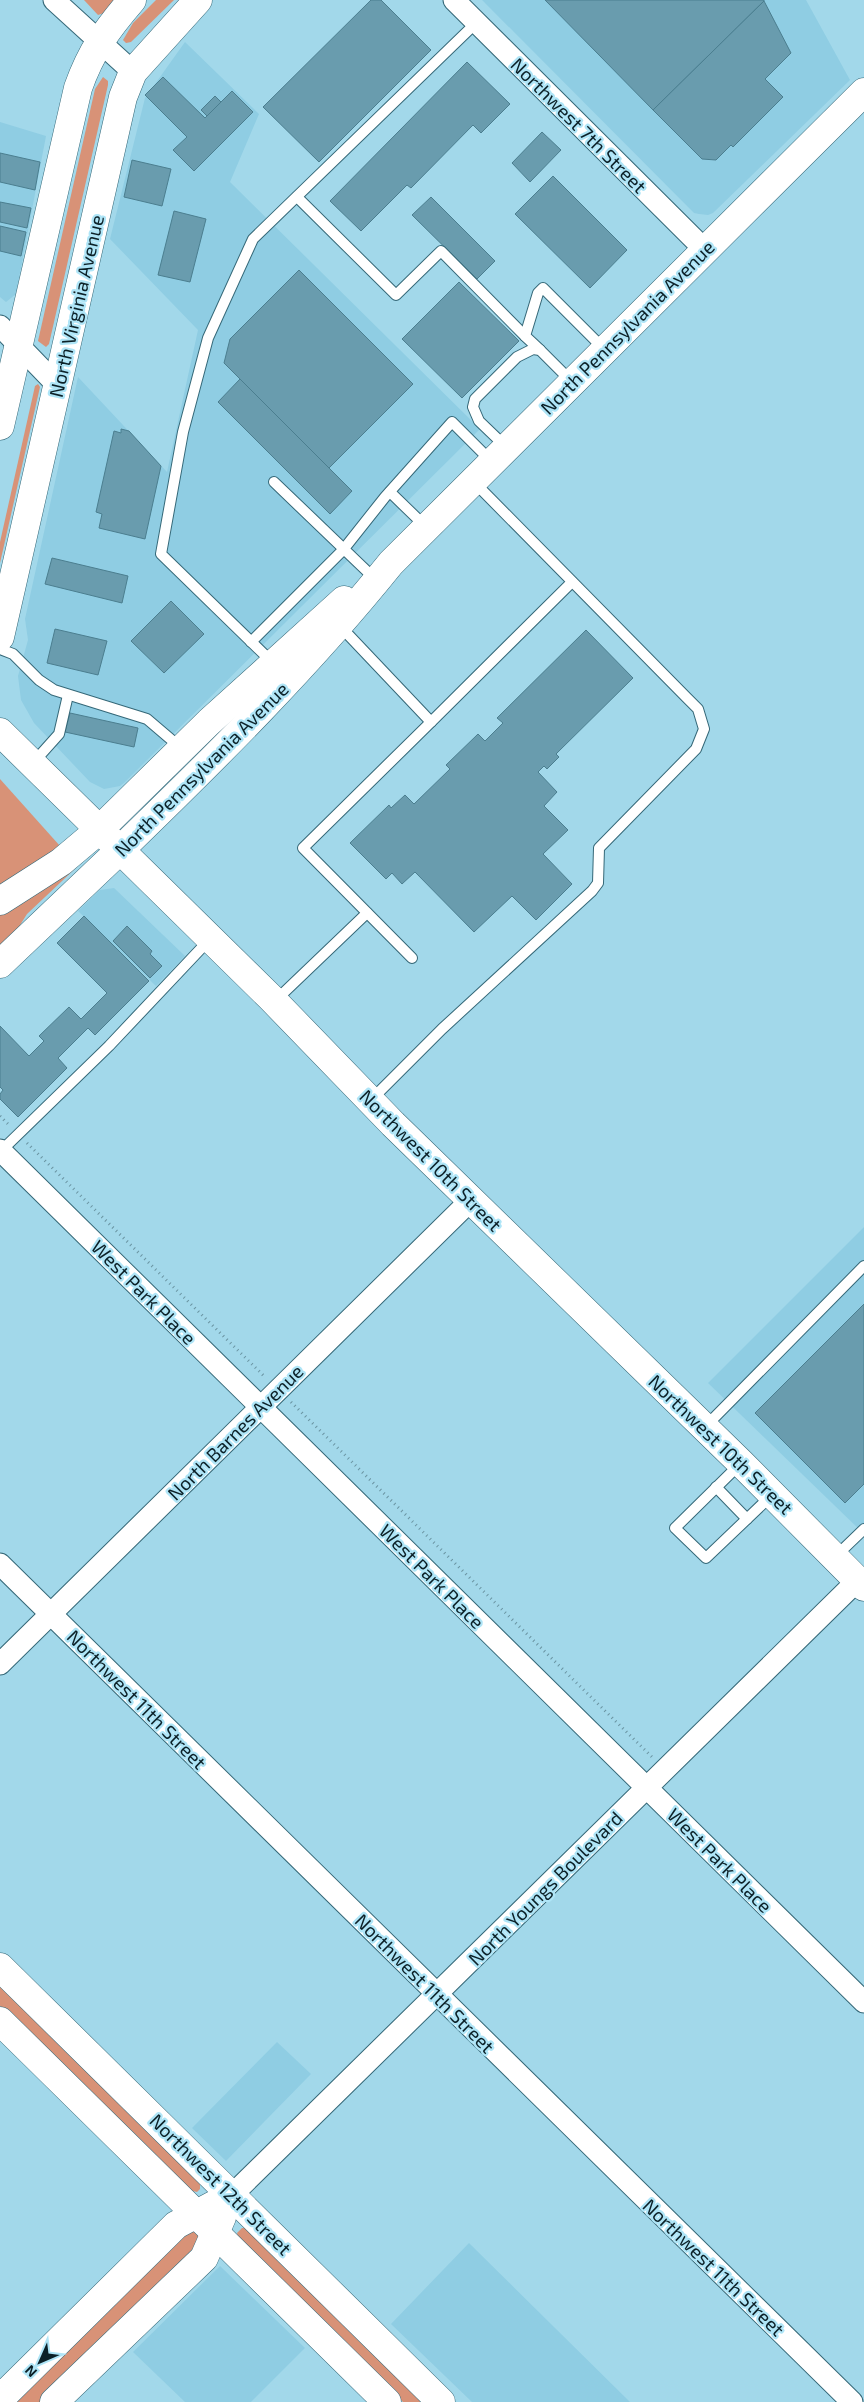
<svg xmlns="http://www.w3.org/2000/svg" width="864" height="2402" viewBox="0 0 864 2402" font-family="'Exo 2',sans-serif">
  <rect width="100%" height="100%" fill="#a2d8ea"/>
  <g fill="#8fcde3">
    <path d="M482 0H806L850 80 713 213 708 215 699 214 694 213Z"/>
    <path d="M185 42 259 114 230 182 480 429 125 782 120 786 104 789 90 782 34 723 21 700 18 676 28 640 25 619 78 377 167 472 198 330 110 239 145 98Z"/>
    <path d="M0 122 46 136 16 294 6 302 0 297Z"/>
    <path d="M114 888 185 956 156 986 78 911 100 890Z"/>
    <path d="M864 1227V1534L708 1383Z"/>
    <path d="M277 2042 311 2074 226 2161 192 2128Z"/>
    <path d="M469 2243 554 2327 630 2402H472L391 2324Z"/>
    <path d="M220 2266 305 2348 251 2402H185L133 2352Z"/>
  </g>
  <g fill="#d89277">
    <path d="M84 0H119L104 13 98 15Z"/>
    <path d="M156 0H174L131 42 126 43 123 40 133 23Z"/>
    <path d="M103 77 108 81V85L49 344 46 347 38 341 95 89Z"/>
    <path d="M38 384 40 387 0 563V542L35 386Z"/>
    <path d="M0 779 60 846 0 888Z"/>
    <path d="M79 865 27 914 10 941 0 951V912Z"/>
    <path d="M0 1983 200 2181V2189L197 2192 188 2190 0 2006Z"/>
    <path d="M192 2227 200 2235 195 2248 40 2402H7Z"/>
    <path d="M242 2228H245L426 2402H403L239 2240 237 2233Z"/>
  </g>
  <g fill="#699cae" stroke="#4b7e8f">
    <path d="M371 0H381L431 50 319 162 263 107Z"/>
    <path d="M545 0H764V1L653 110Z"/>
    <path d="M764 1 791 53 765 79 783 97 733 147 731 145 716 160 702 159 653 110Z"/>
    <path d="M467 62 510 104 481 133 473 125 411 188 407 185 361 231 330 201Z"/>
    <path d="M163 77 205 118 232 91 253 112 194 171 173 150 187 137 145 95Z"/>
    <path d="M215 96 221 102 207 116 201 110Z"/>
    <path d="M542 132 561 150 530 182 512 163Z"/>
    <path d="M0 153 40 162 35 190 0 182Z"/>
    <path d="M132 160 171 169 162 206 124 197Z"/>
    <path d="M553 176 627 250 590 288 515 214Z"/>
    <path d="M431 197 495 261 477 279 412 215Z"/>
    <path d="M0 202 31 208 27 228 0 222Z"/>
    <path d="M174 211 206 219 190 282 158 275Z"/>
    <path d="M0 226 26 232 21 256 0 251Z"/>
    <path d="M299 270 413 384 329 468 224 363 230 339Z"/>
    <path d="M459 282 519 341 462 398 402 339Z"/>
    <path d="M240 379 352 491 330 514 218 402Z"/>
    <path d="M121 429 129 431 161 466 145 539 99 528 102 514 96 512 114 431 121 433Z"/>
    <path d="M52 558 128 576 122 603 45 584Z"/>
    <path d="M171 601 204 634 164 673 131 641Z"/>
    <path d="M55 629 107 641 98 675 47 663Z"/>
    <path d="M586 630 633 678 556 754 559 757 547 769 544 766 538 772 557 792 544 806 568 830 543 854 572 884 536 920 512 896 474 932 415 872 402 884 392 873 386 879 350 843 389 805 391 808 405 795 414 804 450 769 446 765 478 734 485 741 503 723 497 718Z"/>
    <path d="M70 713 138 728 134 747 65 732Z"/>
    <path d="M84 916 149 981 95 1035 88 1028 58 1058 67 1068 18 1117 0 1099V1094L3 1090 0 1087V1026L29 1056 44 1041 39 1036 69 1007 81 1019 107 993 57 943Z"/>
    <path d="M127 926 152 951 150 954 162 966 150 978 113 941Z"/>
    <path d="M864 1304V1484L845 1503 755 1413Z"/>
  </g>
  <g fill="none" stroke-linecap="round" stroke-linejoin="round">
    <g stroke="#356878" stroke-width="12">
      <g id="lane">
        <path d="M297 197 396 295 441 251 525 336"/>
        <path d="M540 350 525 336 538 293 543 288 604 349"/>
        <path d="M506 447 479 421 473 407 475 399 517 357 533 349 540 350 571 381"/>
        <path d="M274 482 373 577"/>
        <path d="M390 492 426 527"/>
        <path d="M340 626 431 722 303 848 412 958"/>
        <path d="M251 642 343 550 385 497 452 422 492 462"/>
        <path d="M0 649 13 654 39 680 54 690 147 719 181 748"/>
        <path d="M272 662 161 554 183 432 208 338 253 239 477 22"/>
        <path d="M431 722 572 582"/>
        <path d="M33 763 59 734 68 695"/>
        <path d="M275 1001 367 913"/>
        <path d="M371 1100 442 1029 592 891 598 883 599 848 696 749 704 729 698 709 687 698 474 482"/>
        <path d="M0 1152 109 1046 210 939"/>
        <path d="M705 1427 864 1266"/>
        <path d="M740 1464 675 1528 706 1558 772 1495"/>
        <path d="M716 1487 747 1519"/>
        <path d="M836 1556 864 1529"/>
      </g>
    </g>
    <g stroke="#356878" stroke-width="23">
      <g id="street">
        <path d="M54 0 133 72"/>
        <path d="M454 0 705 250"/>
        <path d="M0 326 58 386"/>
        <path d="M0 1150 864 2002"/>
        <path d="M0 1564 852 2402"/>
        <path d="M0 1664 471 1200"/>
        <path d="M232 2195 857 1581"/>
      </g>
    </g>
    <g stroke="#356878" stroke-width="29">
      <g id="secondary">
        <path d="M0 732 271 998 393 1124 741 1463 864 1587"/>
        <path d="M99 830 209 722 344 600"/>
        <path d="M120 850C215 758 308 666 391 563L864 92"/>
        <path d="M0 1967 441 2402"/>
        <path d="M0 2021 387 2402"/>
        <path d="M0 2399 176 2225 232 2195"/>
        <path d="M54 2402 204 2258 222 2217"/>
      </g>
    </g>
    <g stroke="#356878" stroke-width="29">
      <g id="primary">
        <path d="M0 426 78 88C91 51 107 29 132 0"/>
        <path d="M0 637 123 97 133 72 198 0"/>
        <path d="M0 901 61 862 99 830"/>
        <path d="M0 964 120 850"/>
      </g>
    </g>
    <g stroke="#6a94a2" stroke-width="3" stroke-dasharray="1 4" stroke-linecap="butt">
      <path d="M0 1116 10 1126"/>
      <path d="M27 1143 265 1377"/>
      <path d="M291 1402 652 1757"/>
    </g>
    <use href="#lane" stroke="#fff" stroke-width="10"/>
    <use href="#street" stroke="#fff" stroke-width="21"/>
    <use href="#secondary" stroke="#fff" stroke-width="28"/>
    <use href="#primary" stroke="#fff" stroke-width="28"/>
  </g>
  <g text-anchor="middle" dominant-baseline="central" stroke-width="4.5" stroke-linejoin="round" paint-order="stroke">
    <g font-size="19" fill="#0c2128" stroke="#afe5f7">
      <text transform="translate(579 125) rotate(45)">Northwest 7th Street</text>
      <text transform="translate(76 306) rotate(-77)">North Virginia Avenue</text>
      <text transform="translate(627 327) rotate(-45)">North Pennsylvania Avenue</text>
      <text transform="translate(201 769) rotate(-45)">North Pennsylvania Avenue</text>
      <text transform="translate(431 1160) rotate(45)">Northwest 10th Street</text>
      <text transform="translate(144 1292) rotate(45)">West Park Place</text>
      <text transform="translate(235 1432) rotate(-45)">North Barnes Avenue</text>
      <text transform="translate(721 1444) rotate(44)">Northwest 10th Street</text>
      <text transform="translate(432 1576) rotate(45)">West Park Place</text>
      <text transform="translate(137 1699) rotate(45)">Northwest 11th Street</text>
      <text transform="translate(720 1860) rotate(45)">West Park Place</text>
      <text transform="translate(545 1888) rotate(-45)">North Youngs Boulevard</text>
      <text transform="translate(425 1983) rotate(45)">Northwest 11th Street</text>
      <text transform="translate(221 2184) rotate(45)">Northwest 12th Street</text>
      <text transform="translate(714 2267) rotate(44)">Northwest 11th Street</text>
    </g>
  </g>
  <g transform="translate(40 2362) rotate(225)" stroke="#afe5f7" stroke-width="4" paint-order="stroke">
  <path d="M0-4L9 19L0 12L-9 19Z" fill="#0c2128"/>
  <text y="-8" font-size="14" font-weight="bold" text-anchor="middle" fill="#0c2128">N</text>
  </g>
</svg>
